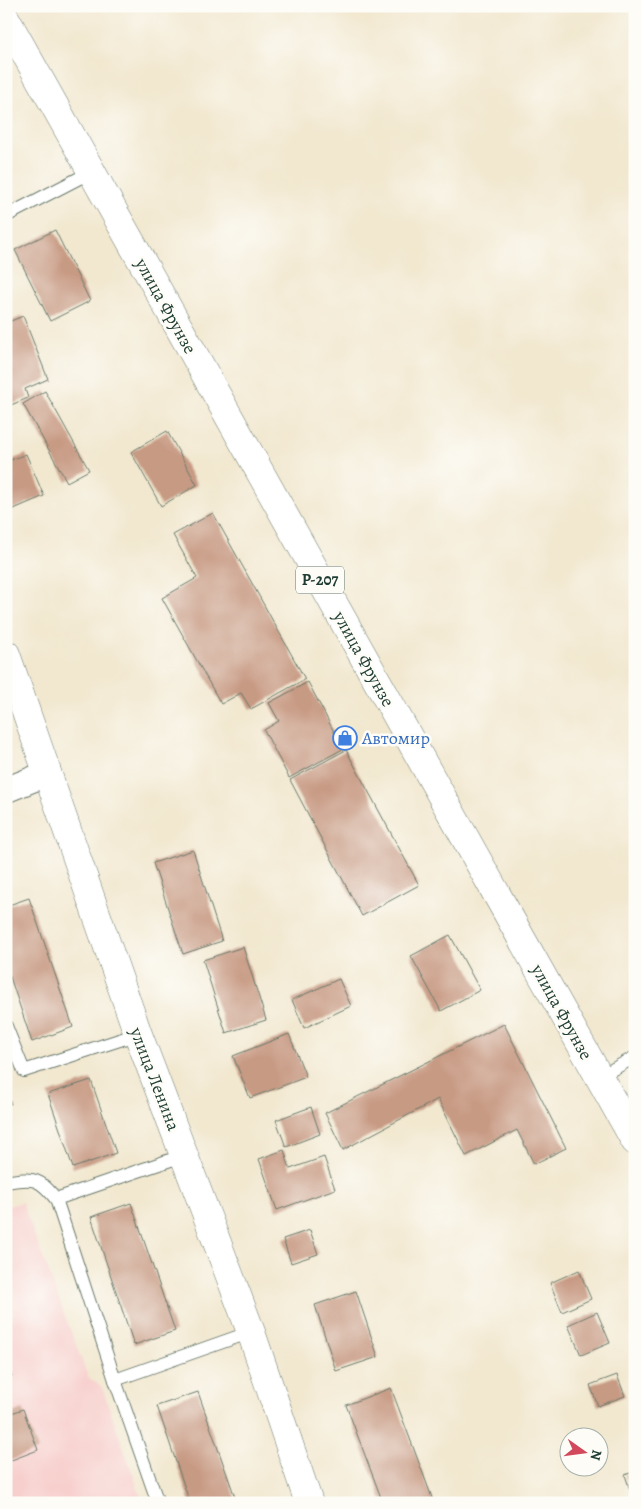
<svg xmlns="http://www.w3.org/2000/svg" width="641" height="1509" viewBox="0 0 641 1509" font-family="Alegreya,serif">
  <rect width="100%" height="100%" fill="#fdfcf7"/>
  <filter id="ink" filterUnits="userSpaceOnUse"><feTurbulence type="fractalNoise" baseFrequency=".02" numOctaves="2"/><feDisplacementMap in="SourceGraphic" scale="10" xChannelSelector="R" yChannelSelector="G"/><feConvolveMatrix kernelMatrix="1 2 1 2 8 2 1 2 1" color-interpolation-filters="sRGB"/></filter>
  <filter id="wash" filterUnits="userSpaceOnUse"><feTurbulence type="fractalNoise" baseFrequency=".0096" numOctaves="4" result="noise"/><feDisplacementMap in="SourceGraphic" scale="20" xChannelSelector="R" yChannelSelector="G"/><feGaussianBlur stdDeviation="1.12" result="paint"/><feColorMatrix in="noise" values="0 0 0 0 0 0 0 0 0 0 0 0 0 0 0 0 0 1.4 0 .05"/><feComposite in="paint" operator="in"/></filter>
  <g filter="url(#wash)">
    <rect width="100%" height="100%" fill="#f2e8d0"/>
    <path fill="#f7d0ce" d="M22 1202 88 1377 102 1387 143 1503H6V1207Z"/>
    <g id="blocks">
      <g fill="#c79a83">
        <path d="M55 230 90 301 50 321 15 250Z"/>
        <path d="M23 316 48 379 25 389 28 398 6 407V323Z"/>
        <path d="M45 391 89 470 67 482 23 404Z"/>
        <path d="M167 431 197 485 161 506 131 452Z"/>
        <path d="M26 454 44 496 9 511 6 505V462Z"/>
        <path d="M213 513 305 679 251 709 241 693 221 704 162 598 197 578 173 535Z"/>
        <path d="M308 682 343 749 289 778 264 730 279 721 269 703Z"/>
        <path d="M346 750 419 885 362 916 290 780Z"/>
        <path d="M193 850 222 941 183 954 153 863Z"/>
        <path d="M29 898 73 1027 32 1042 6 965V906Z"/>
        <path d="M450 935 480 990 441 1011 411 956Z"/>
        <path d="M243 947 266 1020 226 1033 203 960Z"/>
        <path d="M339 979 351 1006 304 1028 292 1000Z"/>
        <path d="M504 1024 566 1148 534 1164 517 1130 466 1156 438 1099 343 1150 325 1113Z"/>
        <path d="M289 1034 306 1077 250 1098 233 1056Z"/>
        <path d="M91 1080 116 1153 73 1168 48 1094Z"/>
        <path d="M6 1090 11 1104 6 1105Z"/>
        <path d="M311 1107 320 1134 286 1147 276 1120Z"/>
        <path d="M284 1150 290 1169 324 1157 335 1189 277 1210 259 1159Z"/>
        <path d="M131 1203 175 1331 134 1345 91 1217Z"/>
        <path d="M310 1230 318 1254 291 1263 283 1239Z"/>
        <path d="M579 1270 591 1299 562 1312 550 1283Z"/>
        <path d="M356 1291 378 1357 336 1371 315 1305Z"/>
        <path d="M597 1312 610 1343 581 1355 568 1325Z"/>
        <path d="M6 1362 12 1376 6 1378Z"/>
        <path d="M617 1375 625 1396 598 1406 590 1385Z"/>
        <path d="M391 1388 434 1503H383L346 1405Z"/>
        <path d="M198 1392 237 1503H190L157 1406Z"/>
        <path d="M23 1409 38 1450 6 1462V1415Z"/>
        <path d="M635 1471V1495L632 1496 625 1475Z"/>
      </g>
    </g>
  </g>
  <g filter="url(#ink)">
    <use href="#blocks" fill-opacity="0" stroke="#69796b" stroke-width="1"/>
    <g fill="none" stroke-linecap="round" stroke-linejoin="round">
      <g stroke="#69796b" stroke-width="14">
        <g id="service">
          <path d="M6 216 91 172"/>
          <path d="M6 1026 24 1071 138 1034"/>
          <path d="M599 1077 635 1057"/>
          <path d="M6 1182C34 1177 39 1178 56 1199"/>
          <path d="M115 1380 251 1332"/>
          <path d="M158 1503 115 1380 56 1199 185 1155"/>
        </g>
      </g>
      <g stroke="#69796b" stroke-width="27">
        <path id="minor" d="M6 790 48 773"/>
      </g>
      <g stroke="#69796b" stroke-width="29">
        <path id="tertiary" d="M6 654 138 1034 251 1332 309 1503"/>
      </g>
      <g stroke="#69796b" stroke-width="29">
        <path id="primary" d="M6 19 635 1141"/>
      </g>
      <use href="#service" stroke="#fff" stroke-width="12"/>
      <use href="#minor" stroke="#fff" stroke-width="25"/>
      <use href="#tertiary" stroke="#fff" stroke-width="28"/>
      <use href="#primary" stroke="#fff" stroke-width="28"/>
    </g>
  </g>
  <defs>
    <g id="shop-ring" transform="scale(1.25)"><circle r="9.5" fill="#fdfcf7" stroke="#3f7fe0" stroke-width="1.5"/><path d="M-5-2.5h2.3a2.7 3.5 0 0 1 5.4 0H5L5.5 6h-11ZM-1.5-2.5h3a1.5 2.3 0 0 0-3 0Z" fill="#3f7fe0"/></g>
  </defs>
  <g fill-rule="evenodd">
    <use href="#shop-ring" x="345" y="738"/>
  </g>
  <g text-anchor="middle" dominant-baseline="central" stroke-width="5" stroke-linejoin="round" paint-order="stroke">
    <rect fill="#fdfcf7" stroke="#62766e" stroke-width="1" x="296" y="566.5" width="48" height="27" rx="4"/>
    <g font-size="16" font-weight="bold" fill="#1f3d34">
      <text x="320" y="580">Р-207</text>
    </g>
    <g font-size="18" fill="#1f3d34" stroke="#fdfcf7">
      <text transform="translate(166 306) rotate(61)">улица Фрунзе</text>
      <text transform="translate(364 659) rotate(61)">улица Фрунзе</text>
      <text transform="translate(562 1012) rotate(61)">улица Фрунзе</text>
      <text transform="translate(155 1079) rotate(69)">улица Ленина</text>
    </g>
    <g font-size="18" fill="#366cbe" stroke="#fdfcf7" text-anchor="start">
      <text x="362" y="738">Автомир</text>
    </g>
  </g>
  <rect width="641" height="1509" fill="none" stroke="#fdfcf7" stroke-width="25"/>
  <g transform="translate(584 1452) rotate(104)"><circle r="24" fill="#fdfcf7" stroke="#a4b0a9"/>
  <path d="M0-4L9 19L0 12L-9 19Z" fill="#d1495b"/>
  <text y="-8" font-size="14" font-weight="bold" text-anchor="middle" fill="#1f3d34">N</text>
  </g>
</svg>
